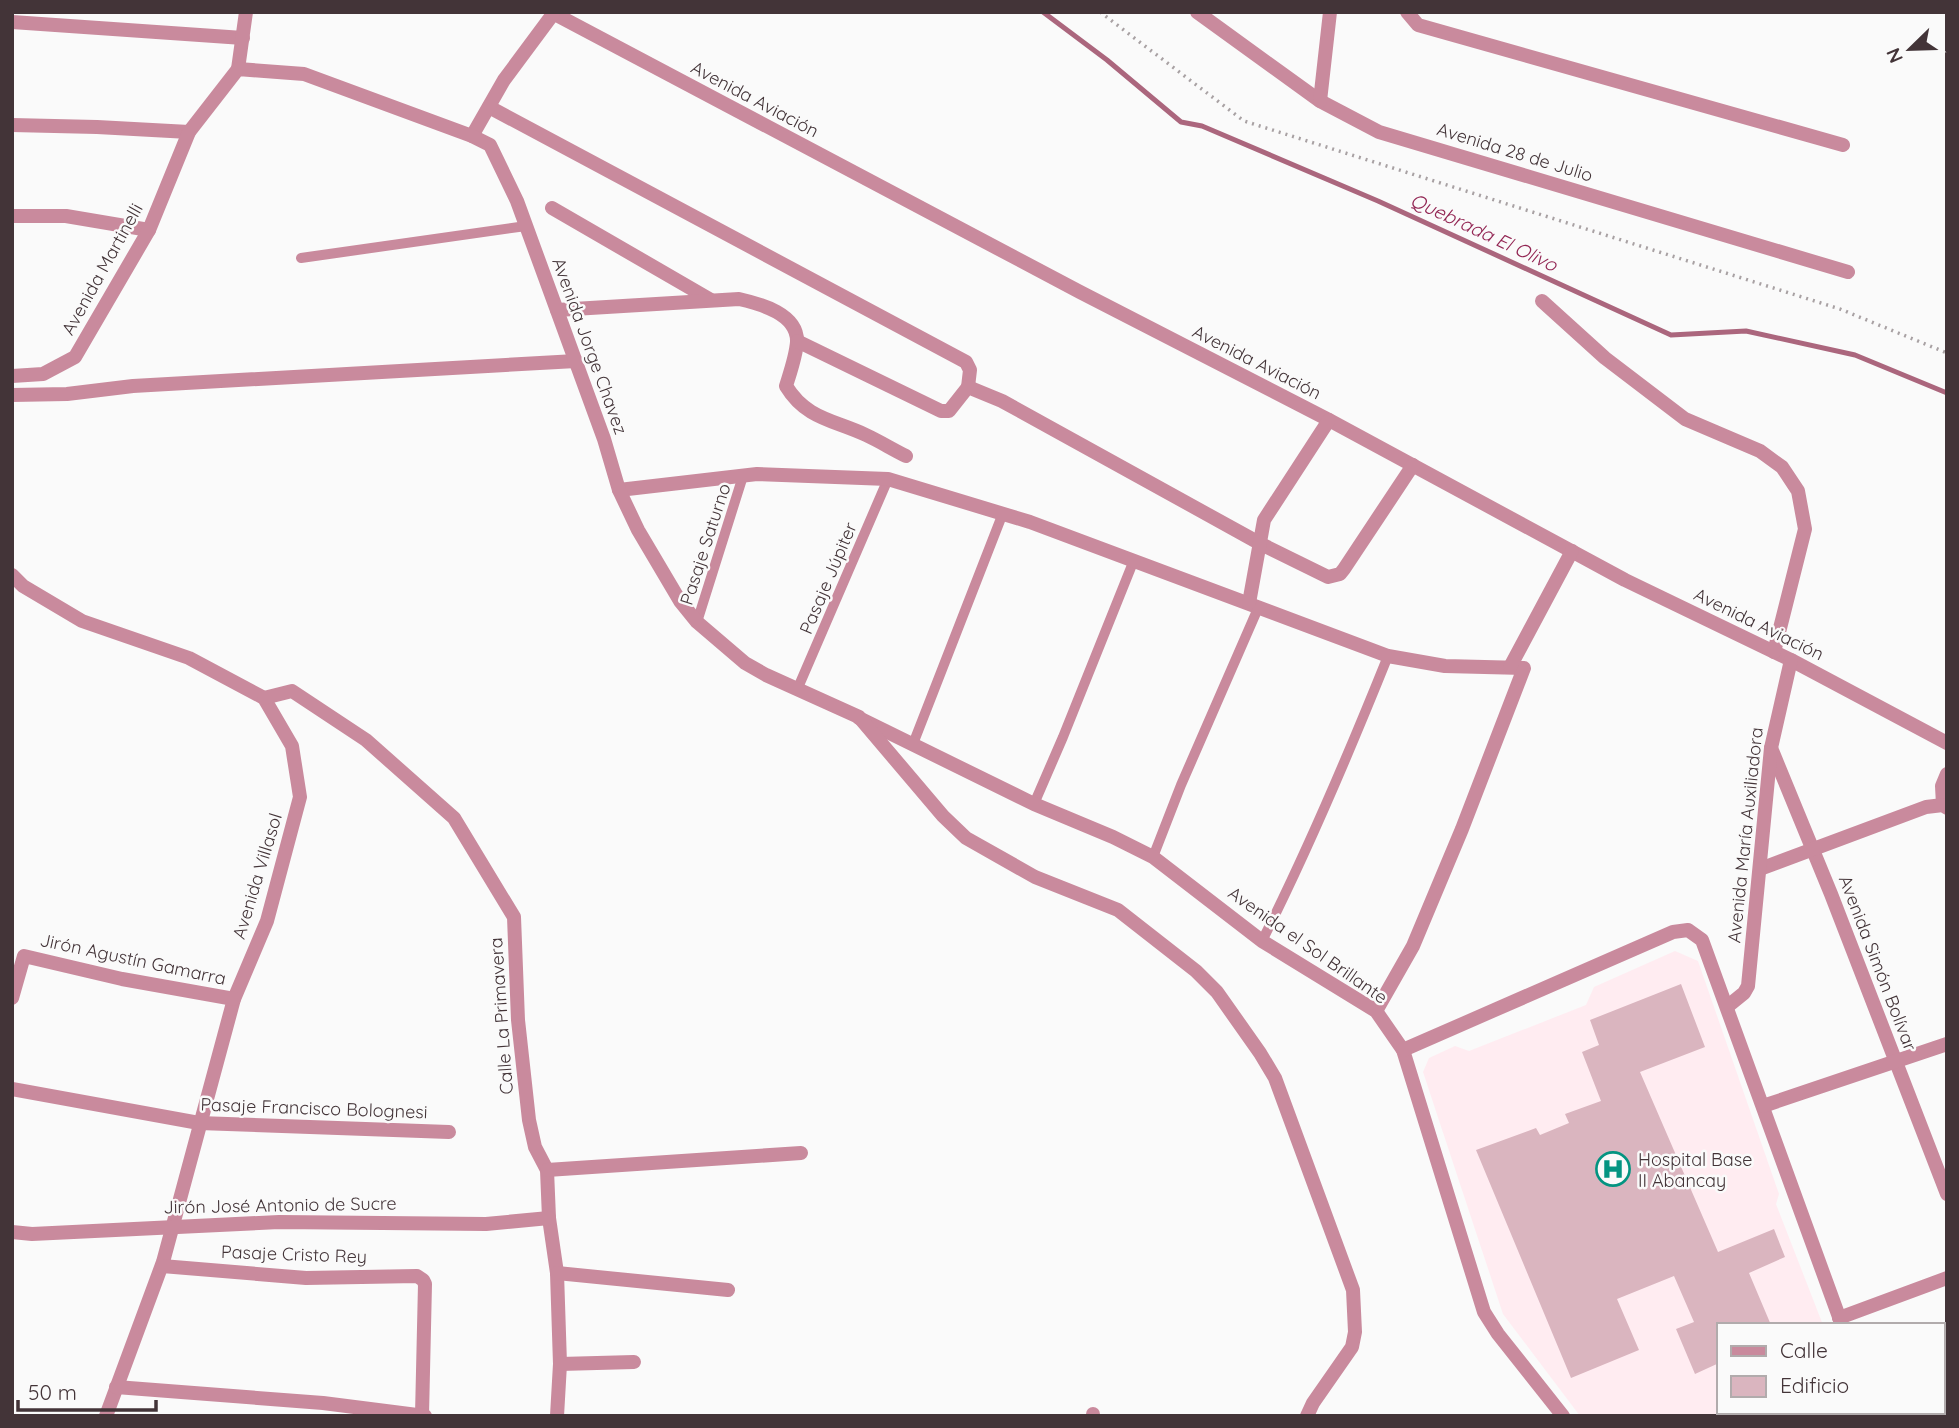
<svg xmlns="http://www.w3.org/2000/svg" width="1959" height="1428" viewBox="0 0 1959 1428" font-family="Quicksand,sans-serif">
  <rect width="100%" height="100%" fill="#fafafa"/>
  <path fill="#ffecf1" d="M1675 951 1698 961 1779 1194 1776 1204 1823 1325H1719V1412H1856L1857 1416H1580L1503 1314 1423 1072 1429 1058 1455 1046 1469 1051 1586 1005 1594 987Z"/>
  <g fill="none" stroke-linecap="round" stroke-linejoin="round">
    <path stroke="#ab667d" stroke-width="5" d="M1043 12 1107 60 1181 122 1202 126 1378 201 1671 335 1746 331 1855 355 1947 393"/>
  </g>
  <path fill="#dab5bf" d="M1681 984 1705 1047 1640 1072 1718 1252 1774 1229 1785 1257 1749 1273 1771 1325H1719V1363L1695 1374 1676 1329 1694 1322 1674 1276 1617 1299 1639 1350 1571 1378 1476 1150 1536 1128 1540 1135 1569 1123 1565 1114 1601 1101 1582 1052 1599 1045 1590 1020Z"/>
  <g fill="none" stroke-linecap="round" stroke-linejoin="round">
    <path stroke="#a8a1a3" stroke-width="3.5" stroke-dasharray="2 5" stroke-linecap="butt" d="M1100 12 1244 121 1840 309 1947 353"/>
    <g stroke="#c98a9d" stroke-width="10">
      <path d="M301 258 526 226"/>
      <path d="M697 622 743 476"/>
      <path d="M797 690 888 479"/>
      <path d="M913 744 1003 513"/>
      <path d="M1034 804 1063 737 1134 560"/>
      <path d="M1153 857 1181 785 1259 606"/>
      <path d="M1262 941C1309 848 1349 753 1388 656"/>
    </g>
    <g stroke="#c98a9d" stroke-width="14">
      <path d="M551 12 1080 292 1329 420 1625 580 1791 660 1947 743"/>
      <path d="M1197 12 1320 101 1379 132 1848 272"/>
      <path d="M1407 12 1418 25 1843 145"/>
      <path d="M12 22 243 38"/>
      <path d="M238 69 246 12"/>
      <path d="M1320 101 1330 12"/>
      <path d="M489 107 966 362 970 370 968 387"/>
      <path d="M12 125 97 127 189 132"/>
      <path d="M472 136 504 80 553 14"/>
      <path d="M552 208 711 300"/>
      <path d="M12 216H66L149 230"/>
      <path d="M1542 301 1605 358 1685 419 1760 451 1782 467 1798 491 1805 529 1774 652"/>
      <path d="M557 310 739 299C761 304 798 314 797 342 796 356 790 373 786 386 806 419 834 420 866 435 879 441 892 449 906 456"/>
      <path d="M797 341 941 411H949L968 387 1002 401 1261 544 1328 577 1340 574 1344 569 1413 465"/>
      <path d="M12 395 67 394 133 386 576 361"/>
      <path d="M619 490 757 474 888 479 1030 522 1388 656 1445 666 1524 668 1462 829 1413 946 1376 1011"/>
      <path d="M12 575 23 586 82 621 189 658 264 698 292 746 300 797 267 921 234 999 163 1262 106 1416"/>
      <path d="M1249 603 1264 520 1329 420"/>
      <path d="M1510 667 1572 551"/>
      <path d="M264 698 292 691 366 740 454 818 514 917 518 1020 529 1120 535 1147 547 1170 549 1218 557 1273 560 1364 557 1416"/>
      <path d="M859 718 1034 804 1113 837 1153 857 1262 941 1376 1011 1403 1050 1484 1312 1498 1334 1563 1416"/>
      <path d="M1771 748 1831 894 1947 1194"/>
      <path d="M1947 774 1942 786 1943 805 1947 808"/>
      <path d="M1760 869 1926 807 1943 805"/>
      <path d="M12 998 24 956 122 979 234 999"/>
      <path d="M1728 1006 1744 993 1748 986 1771 748 1791 660"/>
      <path d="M1403 1050 1673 932 1688 930 1702 940 1842 1325"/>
      <path d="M12 1089 199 1123 449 1132"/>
      <path d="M1763 1106 1947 1044"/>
      <path d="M547 1170 801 1153"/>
      <path d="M12 1232 32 1234 279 1222 486 1224 549 1218"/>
      <path d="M162 1266 306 1278 417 1276 423 1280 425 1284 422 1415"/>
      <path d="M557 1273 728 1290"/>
      <path d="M1839 1318 1947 1278"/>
      <path d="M560 1364 634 1362"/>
      <path d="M116 1387 323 1403 425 1416"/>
      <path d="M1875 1412 1876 1416"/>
      <path d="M1093 1414V1416"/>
    </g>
    <path stroke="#c98a9d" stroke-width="14" d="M12 376 43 374 75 357 149 230 189 132 238 69 304 74 472 136 490 145 517 201 604 439 619 490 638 530 680 601 697 622 745 663 766 675 859 717 943 816 966 838 1035 877 1118 910 1196 971 1217 992 1260 1053 1275 1078 1353 1290 1355 1332 1352 1347 1313 1403 1307 1416"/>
  </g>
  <defs>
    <g id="hospital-ring" transform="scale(1.75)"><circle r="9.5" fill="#fafafa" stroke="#039481" stroke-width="1.5"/><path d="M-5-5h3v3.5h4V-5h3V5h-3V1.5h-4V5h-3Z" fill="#039481"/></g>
  </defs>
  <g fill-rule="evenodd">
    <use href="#hospital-ring" x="1613" y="1169"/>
  </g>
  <g text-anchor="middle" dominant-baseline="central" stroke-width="5" stroke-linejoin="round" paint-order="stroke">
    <g font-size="18" fill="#433438" stroke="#fafafa">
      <text transform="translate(755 99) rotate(28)">Avenida Aviación</text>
      <text transform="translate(1515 152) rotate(17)">Avenida 28 de Julio</text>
      <text transform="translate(102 269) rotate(-61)">Avenida Martinelli</text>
      <text transform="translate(590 346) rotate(70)">Avenida Jorge Chavez</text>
      <text transform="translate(1257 362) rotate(27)">Avenida Aviación</text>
      <text transform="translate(705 544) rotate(-72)">Pasaje Saturno</text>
      <text transform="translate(828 578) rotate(-67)">Pasaje Júpiter</text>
      <text transform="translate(1759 624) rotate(26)">Avenida Aviación</text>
      <text transform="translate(1745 835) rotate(-84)">Avenida María Auxiliadora</text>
      <text transform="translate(257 876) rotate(-73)">Avenida Villasol</text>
      <text transform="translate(1308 945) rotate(35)">Avenida el Sol Brillante</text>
      <text transform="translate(133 959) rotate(12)">Jirón Agustín Gamarra</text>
      <text transform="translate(1878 963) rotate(69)">Avenida Simón Bolívar</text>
      <text transform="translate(501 1016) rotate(-94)">Calle La Primavera</text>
      <text transform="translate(314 1108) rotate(2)">Pasaje Francisco Bolognesi</text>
      <text transform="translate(280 1205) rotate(-1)">Jirón José Antonio de Sucre</text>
      <text transform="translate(294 1254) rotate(2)">Pasaje Cristo Rey</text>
    </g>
    <g font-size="18" fill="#433438" stroke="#fafafa" text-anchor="start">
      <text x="1638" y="1159">Hospital Base<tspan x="1638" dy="21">II Abancay</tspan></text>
    </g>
    <g font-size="19" font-style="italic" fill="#922553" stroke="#fafafa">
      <text transform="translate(1484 232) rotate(25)">Quebrada El Olivo</text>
    </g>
  </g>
  <rect width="1959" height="1428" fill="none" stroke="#433438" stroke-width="28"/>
  <rect x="1717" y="1323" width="228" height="91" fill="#fafafa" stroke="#b1abac" stroke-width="2"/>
  <rect x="1731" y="1346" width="35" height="10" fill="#c98a9d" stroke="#b1abac" stroke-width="2"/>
  <text x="1780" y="1358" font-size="21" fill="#433438">Calle</text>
  <rect x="1731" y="1376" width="35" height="21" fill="#dab5bf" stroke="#b1abac" stroke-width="2"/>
  <text x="1780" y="1393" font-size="21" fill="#433438">Edificio</text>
  <g transform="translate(1910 49) rotate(247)" stroke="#fafafa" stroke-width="5" paint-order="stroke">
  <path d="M0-5L12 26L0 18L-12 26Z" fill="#433438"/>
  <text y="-10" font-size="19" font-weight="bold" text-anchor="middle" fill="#433438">N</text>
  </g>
  <path d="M18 1400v10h138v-10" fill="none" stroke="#433438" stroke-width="3.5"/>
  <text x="28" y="1400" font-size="21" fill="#433438" stroke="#fafafa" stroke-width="5" paint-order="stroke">50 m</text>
</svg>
